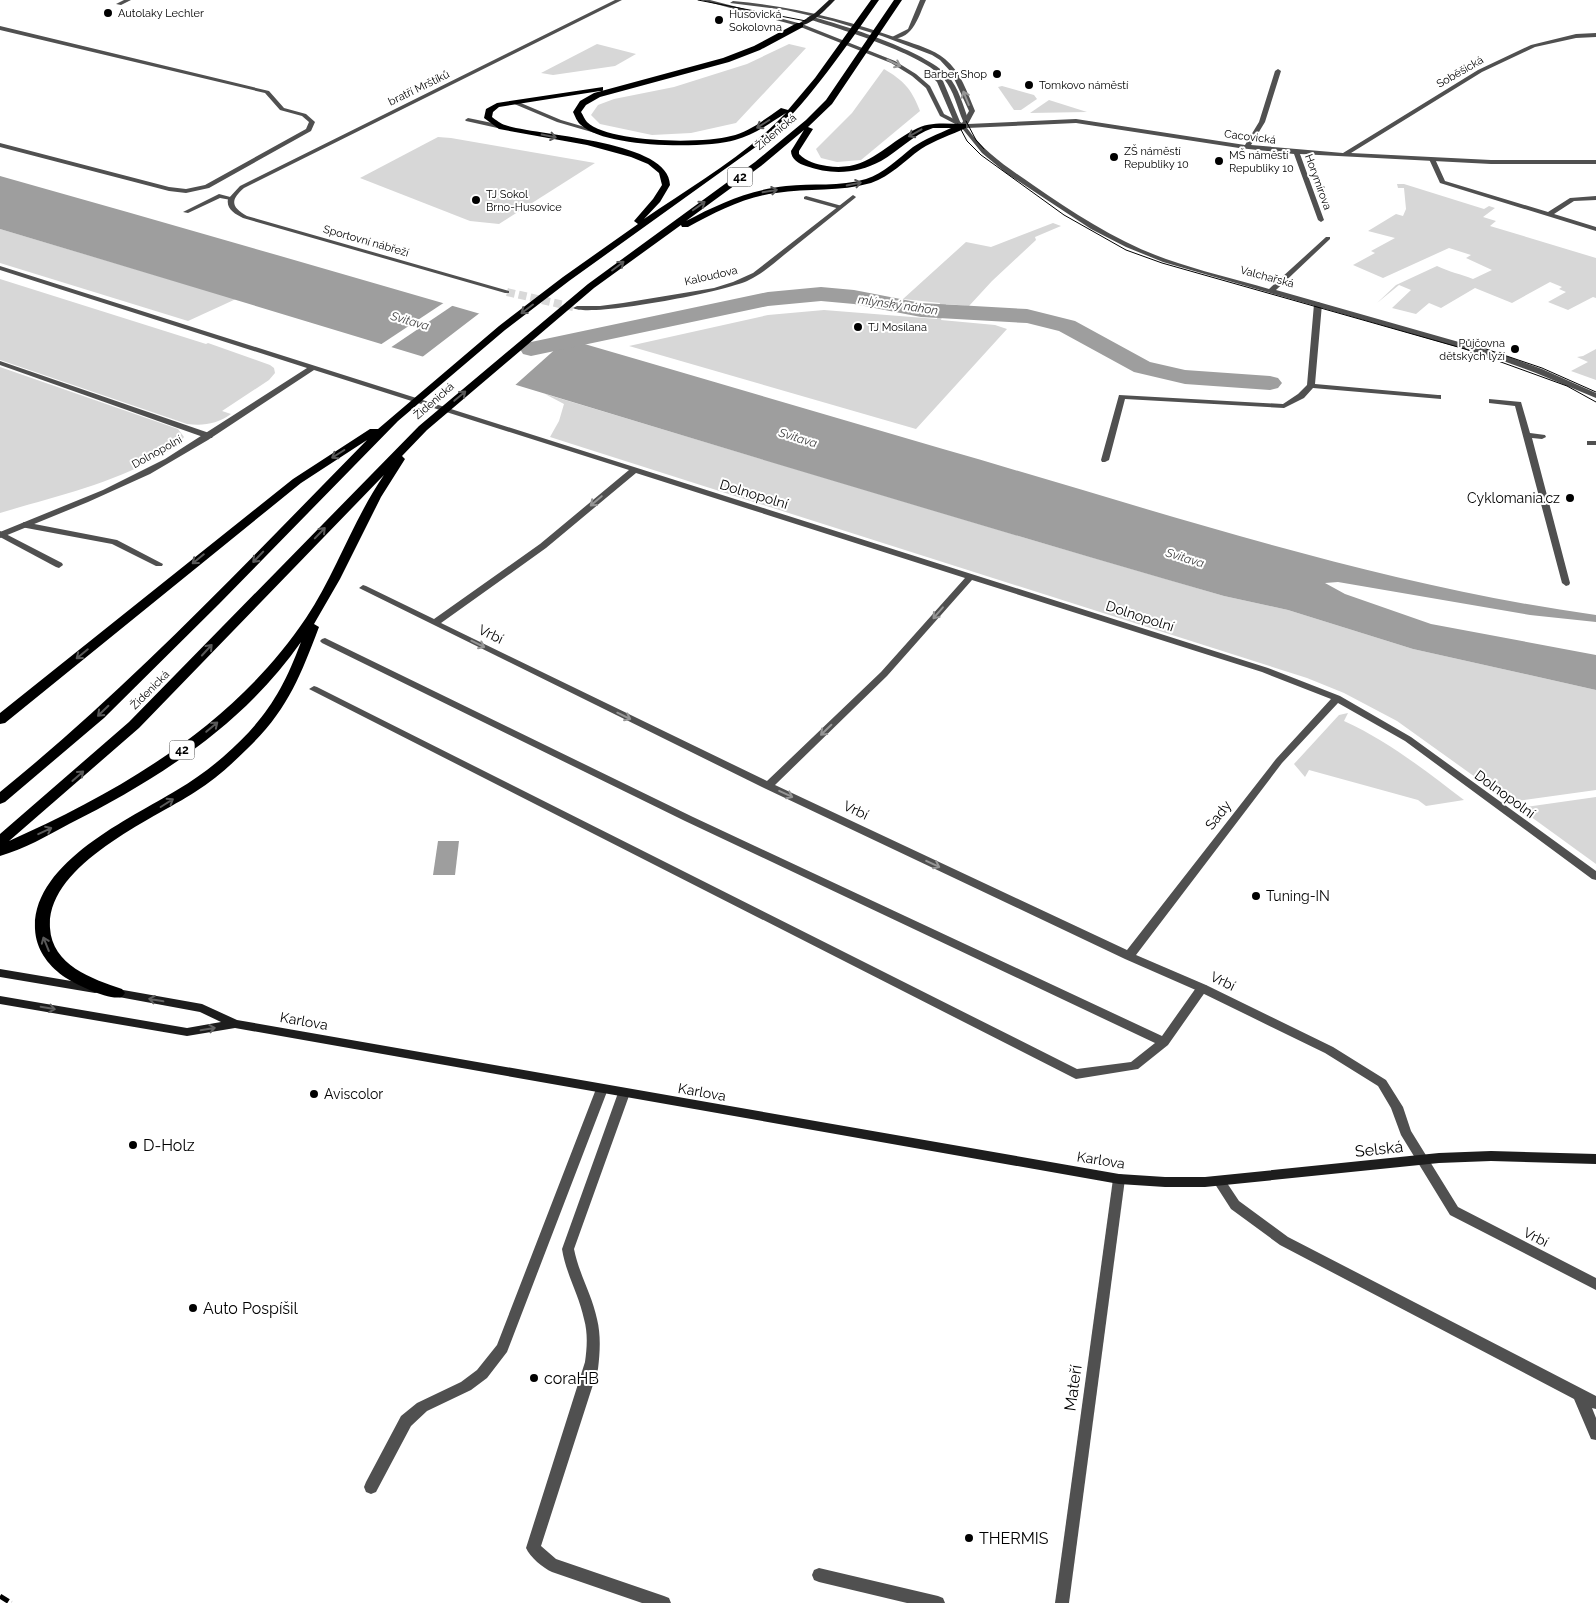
<svg xmlns="http://www.w3.org/2000/svg" width="1596" height="1603" viewBox="0 0 1596 1603" font-family="Raleway,sans-serif">
  <rect width="100%" height="100%" fill="#fff"/>
  <g fill="#d7d7d7">
    <path d="M597 44 636 54 615 66 553 75 541 73Z"/>
    <path d="M789 44 806 48 736 123 691 133 652 135 600 124 591 115 598 105 614 99 674 87 747 64Z"/>
    <path d="M884 69C904 81 911 88 920 111L861 160 837 162 821 158 816 149 852 113Z"/>
    <path d="M1002 86 1034 95 1037 99 1021 110H1014L998 87Z"/>
    <path d="M1049 100 1087 112 1030 113Z"/>
    <path d="M438 137 451 138 595 163 499 224 470 221 360 178Z"/>
    <path d="M1397 184H1404L1484 209 1489 206 1495 208 1483 217 1496 221 1490 226 1596 258V298L1593 297 1568 310 1548 302 1566 292 1559 289 1562 287 1550 282 1512 303 1475 288 1441 308 1429 303 1416 314 1392 308 1411 290 1399 285 1377 303 1396 285 1437 266C1449 272 1461 274 1473 279L1492 270 1466 258 1471 255 1449 248 1383 278 1353 265 1375 253 1371 251 1395 238 1368 231 1396 214 1403 216 1406 209 1404 188H1398Z"/>
    <path d="M1053 223 1061 226 1035 237 1036 240 992 281 969 306 946 304 941 320 995 325 1007 329 916 429 629 346 768 315 824 310 937 319 940 303 903 299 966 242 991 247Z"/>
    <path d="M0 229 236 299 188 321 0 263Z"/>
    <path d="M0 279 206 344 208 343 270 365 274 368 275 373 269 380 222 411 231 414C217 424 204 426 187 424L0 360Z"/>
    <path d="M1596 349V380L1571 371 1588 362 1577 357 1583 356Z"/>
    <path d="M0 367 178 429 184 437C177 448 167 452 156 458 108 485 53 497 0 513Z"/>
    <path d="M545 394 1022 537 1224 596 1288 610 1413 649 1596 690V790L1510 802 1397 721 1344 693 1307 678 550 437 559 421 564 404Z"/>
    <path d="M1348 713 1344 721C1388 741 1426 771 1464 800L1426 806 1418 800 1309 770 1305 777 1294 764 1339 715Z"/>
    <path d="M1596 797V864L1519 808Z"/>
  </g>
  <g fill="#9e9e9e">
    <path d="M0 176C315 265 629 357 943 449 1159 511 1373 584 1596 615V622L1530 615 1338 582 1325 583 1345 594 1431 624 1596 655V690L1413 649 1288 610 1224 596 1165 579C776 466 389 345 0 229Z"/>
    <path d="M438 841H459L455 875H433Z"/>
  </g>
  <g fill="#fff">
    <path d="M445 302 455 304 390 348 380 345Z"/>
    <path d="M481 312 554 333 569 337 513 387 421 358Z"/>
  </g>
  <g fill="none" stroke-linecap="round" stroke-linejoin="round">
    <path fill="#9e9e9e" fill-rule="evenodd" d="M821 287 854 290 921 303 1027 309 1075 321 1150 362 1185 370 1270 376 1278 378 1282 383 1278 388 1270 390 1185 384 1134 372 1059 331 1027 323 921 317 854 304 821 301 768 306 531 356 523 354 520 349 523 344 531 342 768 292Z"/>
    <path stroke="#d9d9d9" stroke-width="8" stroke-dasharray="8 4" stroke-linecap="butt" d="M507 292 577 308"/>
    <g fill="#505050" fill-rule="evenodd">
      <path d="M124 0H131L121 5 116 4Z"/>
      <path d="M920 0H926C918 17 914 38 892 39V37L908 29Z"/>
      <path d="M810 16C843 25 926 51 948 76 959 88 963 106 969 121L966 123 963 121C957 107 954 91 944 79 924 54 840 29 808 19L807 18Z"/>
      <path d="M0 26 269 91 284 108 306 114 315 122 311 131 209 188 186 193 169 191 0 147V143L169 187 186 189 205 185 306 129 309 122 302 116 280 110 265 93 0 30Z"/>
      <path d="M927 70H931L943 81 961 124 960 125 955 124 937 82 927 72Z"/>
      <path d="M512 101H516L561 120 605 133 602 135 557 122 512 103Z"/>
      <path d="M468 118 502 125 505 127 502 129 466 121 465 120Z"/>
      <path d="M1430 158 1435 159 1445 181 1548 212 1570 198 1596 196V200L1574 201 1554 214 1596 227V231L1440 183 1429 159Z"/>
      <path d="M219 194 234 198 231 200 220 198 188 213 183 212Z"/>
      <path d="M806 196 842 206 843 207 840 209 804 199V197Z"/>
      <path d="M1318 302 1322 304 1315 384 1438 395H1441V399L1313 388 1304 398 1284 408 1125 399 1109 460 1105 462H1102L1101 460 1119 395 1283 404 1298 394 1307 385 1314 304Z"/>
      <path d="M0 361 212 434 213 436 212 438H206L0 365Z"/>
      <path d="M1489 399 1521 402 1530 433 1545 435 1546 437 1542 439 1532 438 1570 583 1569 585 1566 586 1562 583 1515 406 1489 403Z"/>
      <rect x="1587" y="441" width="9" height="4"/>
      <path d="M24 522 117 540 163 564 162 566H156L112 544 21 527 20 525Z"/>
      <path d="M0 531 62 563 63 565 59 568 56 567 0 537Z"/>
      <path d="M325 638 693 817 1162 1036 1198 985H1206L1208 988 1168 1045 1138 1069 1076 1079 1072 1077 309 689 314 686 317 687 1077 1069 1131 1062 1155 1043 685 821 322 643 320 641 322 639Z"/>
      <path d="M602 1084 606 1086 608 1089 507 1352 487 1378 471 1390 427 1411 411 1426 376 1492 371 1494 366 1492 364 1487 366 1482 401 1416 417 1403 461 1382 477 1370 497 1345 596 1089 598 1086Z"/>
      <path d="M624 1088 628 1090 630 1093 574 1249C579 1274 592 1295 597 1319 601 1335 600 1352 598 1369L541 1546 556 1559 664 1596 669 1598 671 1603H642L552 1572C543 1568 530 1557 526 1548L585 1362C587 1348 588 1333 584 1319 579 1295 566 1274 562 1249L618 1093 620 1090Z"/>
      <path d="M1219 1176 1223 1177 1239 1201 1288 1237 1596 1396V1409L1592 1408 1596 1418V1440L1591 1439 1574 1399 1280 1245 1231 1209 1213 1181 1215 1177Z"/>
      <path d="M819 1568 938 1596 943 1598 945 1603H907L819 1582 814 1580 812 1575 814 1570Z"/>
    </g>
    <g fill="#505050" fill-rule="evenodd">
      <path d="M615 0H622L244 188C230 200 231 207 247 216L509 291V293H505L243 218C235 214 226 209 228 199L240 186Z"/>
      <path d="M701 0H710L802 24 895 61 916 74 930 86 944 114 962 123 969 111 951 72 940 60 932 55 882 36 833 21 786 10 730 3 733 1C792 6 847 20 903 40 917 45 933 49 945 59 961 72 967 92 975 111L968 124 1076 119 1245 145 1259 122 1275 71 1278 69 1281 71 1265 122 1251 145 1343 153 1478 70 1531 45 1576 34 1596 33V37L1576 38 1535 47 1482 72 1351 153 1491 160H1596V164H1491L1300 154 1324 220 1321 222 1318 220 1294 154 1239 148 1076 123 967 128C984 152 1008 168 1033 185 1075 214 1118 242 1166 259 1200 271 1235 279 1269 289L1326 237H1330V239L1276 290 1501 354 1542 369 1596 393V398L1536 373 1495 358 1163 262 1126 247 1091 229 1006 173 982 153 961 127 940 116 926 88 912 76 891 63 798 26Z"/>
      <path d="M853 195 856 197 855 198C833 216 811 233 789 251 776 261 764 273 749 280 729 291 589 318 573 308L577 306H600L623 303 714 288 733 282 753 273Z"/>
      <path d="M0 266 1268 668 1340 696 1411 737 1596 871V880L1592 879 1405 741 1338 703 1282 763 1136 955 1206 985 1333 1047 1386 1080 1403 1107 1411 1131 1458 1207 1596 1278V1290L1450 1215 1401 1135 1391 1108 1378 1086 1325 1053 1198 991 1125 959 764 788 359 588 363 585 366 586 434 619 540 544 629 470 314 370 208 440 150 474 88 502 0 538V532L103 490 165 459 307 368 0 270ZM636 473 965 578 881 672 767 781 441 623 546 548ZM972 580 1262 672 1331 699 1276 759 1127 950 775 785 887 676Z"/>
      <path d="M1119 1174 1123 1175 1125 1179 1069 1603H1055L1113 1179 1115 1175Z"/>
    </g>
    <g fill="#1d1d1d" fill-rule="evenodd">
      <path d="M829 0H835C826 9 811 26 798 26V24L815 13Z"/>
      <path d="M0 969 95 985 99 986 101 989 99 992 95 993 0 977Z"/>
      <path d="M112 988 202 1004 237 1020 1119 1174 1165 1177H1205L1439 1153 1491 1151 1596 1154V1164L1491 1161 1439 1163 1205 1187H1165L1119 1184 235 1028 187 1036 0 1004V996L187 1028 221 1022 200 1012 108 995 106 992 108 989Z"/>
    </g>
    <g fill="#000" fill-rule="evenodd">
      <path d="M871 0H879C845 48 813 96 771 136L569 281 505 330 398 421 219 604 104 718 5 802 0 804V792C132 685 248 561 367 440L301 483 5 723 0 724V713L293 479 370 429H378L499 326 563 277 638 224 634 221 653 199 662 185 659 173 648 164 631 157 587 145 499 129 484 118 486 109 497 103 603 87V91H600L499 107 493 112 492 117C496 120 501 124 505 125 538 136 670 140 670 185L660 202 644 219C692 186 746 155 786 113 770 123 754 135 735 140 704 149 605 148 581 125 577 122 575 116 573 112L580 101 594 93 723 58 754 46 797 23H803V27L760 50 729 62 600 97 586 105 581 112C583 115 585 120 587 122 609 143 702 144 731 136 749 132 765 119 781 108L788 110 815 78Z"/>
      <path d="M894 0H902L832 104 808 127 813 129 799 151V154C807 162 816 164 827 166 867 172 883 146 914 130 929 121 947 124 963 124H966V128C951 135 935 140 921 149 904 161 891 176 871 183 840 192 808 188 776 193 744 197 716 212 688 227H682L681 225 594 288 427 430 402 456 405 459 381 497 340 579 314 624 319 627C300 677 287 711 247 749 231 765 214 780 195 792 150 821 46 865 50 928 52 965 92 979 122 989L125 993 122 997C109 1001 75 984 63 976 47 964 36 949 35 929 32 863 129 819 177 790 194 780 209 769 223 757 264 721 282 693 301 642 244 724 157 780 69 824 47 836 24 849 0 856V834L129 722 419 426 588 284 755 162 806 120 826 100ZM933 128H951C938 134 925 139 913 147 898 159 884 173 866 179 840 187 812 183 786 186 749 190 718 204 686 221L761 166 804 130 791 151C791 159 799 164 806 166 831 175 857 174 881 161 899 151 912 135 933 128ZM384 475C353 520 336 573 306 618 235 724 123 790 9 841L139 728Z"/>
    </g>
    <g stroke="#000" stroke-width="1">
      <path d="M698 0 806 21"/>
      <path d="M966 121 976 140 984 149"/>
      <path d="M958 124 967 141 981 155 1064 215 1126 250 1162 263 1465 349 1567 386 1596 402"/>
      <path d="M1477 346 1542 368 1596 392"/>
    </g>
    <path stroke="#000" stroke-width="5" stroke-dasharray="10 3 2 3" stroke-linecap="butt" d="M0 1596 11 1603"/>
  </g>
  <defs><path id="oneway-shaft" d="M-6 0H5M1.5-3L5.5 0L1.5 3" fill="none" stroke-width="1.6" stroke-linecap="round" stroke-linejoin="round" transform="scale(1.25)"/></defs>
  <g stroke="#969696">
    <use href="#oneway-shaft" transform="translate(894 63) rotate(26)"/>
    <use href="#oneway-shaft" transform="translate(966 98) rotate(-112)"/>
    <use href="#oneway-shaft" transform="translate(596 501) rotate(140)"/>
    <use href="#oneway-shaft" transform="translate(938 613) rotate(131)"/>
    <use href="#oneway-shaft" transform="translate(478 644) rotate(26)"/>
    <use href="#oneway-shaft" transform="translate(624 716) rotate(26)"/>
    <use href="#oneway-shaft" transform="translate(826 730) rotate(136)"/>
    <use href="#oneway-shaft" transform="translate(786 794) rotate(25)"/>
    <use href="#oneway-shaft" transform="translate(933 864) rotate(25)"/>
  </g>
  <g stroke="#595959">
    <use href="#oneway-shaft" transform="translate(763 124) rotate(148)"/>
    <use href="#oneway-shaft" transform="translate(915 133) rotate(151)"/>
    <use href="#oneway-shaft" transform="translate(549 136) rotate(11)"/>
    <use href="#oneway-shaft" transform="translate(854 184) rotate(-11)"/>
    <use href="#oneway-shaft" transform="translate(770 191) rotate(-10)"/>
    <use href="#oneway-shaft" transform="translate(699 206) rotate(-35)"/>
    <use href="#oneway-shaft" transform="translate(618 266) rotate(-37)"/>
    <use href="#oneway-shaft" transform="translate(527 309) rotate(143)"/>
    <use href="#oneway-shaft" transform="translate(460 396) rotate(-40)"/>
    <use href="#oneway-shaft" transform="translate(338 454) rotate(148)"/>
    <use href="#oneway-shaft" transform="translate(320 533) rotate(-46)"/>
    <use href="#oneway-shaft" transform="translate(258 557) rotate(134)"/>
    <use href="#oneway-shaft" transform="translate(198 559) rotate(141)"/>
    <use href="#oneway-shaft" transform="translate(207 650) rotate(-47)"/>
    <use href="#oneway-shaft" transform="translate(82 654) rotate(141)"/>
    <use href="#oneway-shaft" transform="translate(103 711) rotate(136)"/>
    <use href="#oneway-shaft" transform="translate(212 727) rotate(-40)"/>
    <use href="#oneway-shaft" transform="translate(78 776) rotate(-41)"/>
    <use href="#oneway-shaft" transform="translate(167 803) rotate(-32)"/>
    <use href="#oneway-shaft" transform="translate(45 831) rotate(-25)"/>
    <use href="#oneway-shaft" transform="translate(46 944) rotate(-112)"/>
  </g>
  <g stroke="#616161">
    <use href="#oneway-shaft" transform="translate(156 1000) rotate(-170)"/>
    <use href="#oneway-shaft" transform="translate(48 1008) rotate(10)"/>
    <use href="#oneway-shaft" transform="translate(208 1029) rotate(-10)"/>
  </g>
  <g fill="#000" stroke="#fff" stroke-width="2">
    <circle cx="108" cy="13" r="5"/>
    <circle cx="719" cy="20" r="5"/>
    <circle cx="997" cy="74" r="5"/>
    <circle cx="1029" cy="85" r="5"/>
    <circle cx="1114" cy="157" r="5"/>
    <circle cx="1219" cy="161" r="5"/>
    <circle cx="476" cy="200" r="5"/>
    <circle cx="858" cy="327" r="5"/>
    <circle cx="1515" cy="349" r="5"/>
    <circle cx="1570" cy="498" r="5"/>
    <circle cx="1256" cy="896" r="5"/>
    <circle cx="314" cy="1094" r="5"/>
    <circle cx="133" cy="1145" r="5"/>
    <circle cx="193" cy="1308" r="5"/>
    <circle cx="534" cy="1378" r="5"/>
    <circle cx="969" cy="1538" r="5"/>
  </g>
  <g text-anchor="middle" dominant-baseline="central" stroke-width="4" stroke-linejoin="round" paint-order="stroke">
    <g font-size="11" fill="#000" stroke="#fff" text-anchor="start">
      <text x="118" y="13">Autolaky Lechler</text>
      <text x="729" y="14">Husovická<tspan x="729" dy="13">Sokolovna</tspan></text>
      <text x="987" y="74" text-anchor="end">Barber Shop</text>
      <text x="1039" y="85">Tomkovo náměstí</text>
      <text x="1124" y="151">ZŠ náměstí<tspan x="1124" dy="13">Republiky 10</tspan></text>
      <text x="1229" y="155">MŠ náměstí<tspan x="1229" dy="13">Republiky 10</tspan></text>
      <text x="486" y="194">TJ Sokol<tspan x="486" dy="13">Brno-Husovice</tspan></text>
      <text x="868" y="327">TJ Mosilana</text>
      <text x="1505" y="343" text-anchor="end">Půjčovna<tspan x="1505" dy="13">dětských lyží</tspan></text>
    </g>
    <g font-size="11" fill="#000" stroke="#fff">
      <text transform="translate(1460 72) rotate(-30)">Soběšická</text>
      <text transform="translate(419 88) rotate(-26)">bratří Mrštíků</text>
      <text transform="translate(776 132) rotate(-40)">Židenická</text>
      <text transform="translate(1250 137) rotate(7)">Cacovická</text>
      <text transform="translate(1318 182) rotate(70)">Horymírova</text>
      <text transform="translate(366 241) rotate(16)">Sportovní nábřeží</text>
      <text transform="translate(711 276) rotate(-13)">Kaloudova</text>
      <text transform="translate(1267 277) rotate(15)">Valchařská</text>
      <text transform="translate(434 401) rotate(-41)">Židenická</text>
      <text transform="translate(157 452) rotate(-29)">Dolnopolní</text>
      <text transform="translate(150 690) rotate(-45)">Židenická</text>
    </g>
    <g fill="#fff" stroke="#4c4c4c" stroke-width="1">
      <rect x="727.5" y="167.5" width="25" height="19" rx="4"/>
      <rect x="169.5" y="740.5" width="25" height="19" rx="4"/>
    </g>
    <g font-size="12" font-weight="bold" fill="#000">
      <text x="740" y="177">42</text>
      <text x="182" y="750">42</text>
    </g>
    <g font-size="12" font-style="italic" fill="#3f3f3f" stroke="#fff">
      <text transform="translate(898 305) rotate(8)">mlýnský náhon</text>
      <text transform="translate(410 321) rotate(16)">Svitava</text>
      <text transform="translate(798 438) rotate(17)">Svitava</text>
      <text transform="translate(1185 558) rotate(17)">Svitava</text>
    </g>
    <g font-size="14" fill="#000" stroke="#fff">
      <text transform="translate(754 494) rotate(17)">Dolnopolní</text>
      <text transform="translate(1140 616) rotate(18)">Dolnopolní</text>
      <text transform="translate(491 634) rotate(26)">Vrbí</text>
      <text transform="translate(1505 794) rotate(36)">Dolnopolní</text>
      <text transform="translate(856 810) rotate(25)">Vrbí</text>
      <text transform="translate(1218 815) rotate(-52)">Sady</text>
      <text transform="translate(1223 981) rotate(26)">Vrbí</text>
      <text transform="translate(304 1021) rotate(10)">Karlova</text>
      <text transform="translate(702 1092) rotate(10)">Karlova</text>
      <text transform="translate(1101 1160) rotate(9)">Karlova</text>
      <text transform="translate(1536 1237) rotate(27)">Vrbí</text>
    </g>
    <g font-size="14" fill="#000" stroke="#fff" text-anchor="start">
      <text x="1560" y="498" text-anchor="end">Cyklomania.cz</text>
      <text x="1266" y="896">Tuning-IN</text>
      <text x="324" y="1094">Aviscolor</text>
    </g>
    <g font-size="16" fill="#000" stroke="#fff" text-anchor="start">
      <text x="143" y="1145">D-Holz</text>
      <text x="203" y="1308">Auto Pospíšil</text>
      <text x="544" y="1378">coraHB</text>
      <text x="979" y="1538">THERMIS</text>
    </g>
    <g font-size="16" fill="#000" stroke="#fff">
      <text transform="translate(1379 1149) rotate(-6)">Selská</text>
      <text transform="translate(1073 1388) rotate(-82)">Mateří</text>
    </g>
  </g>
</svg>
